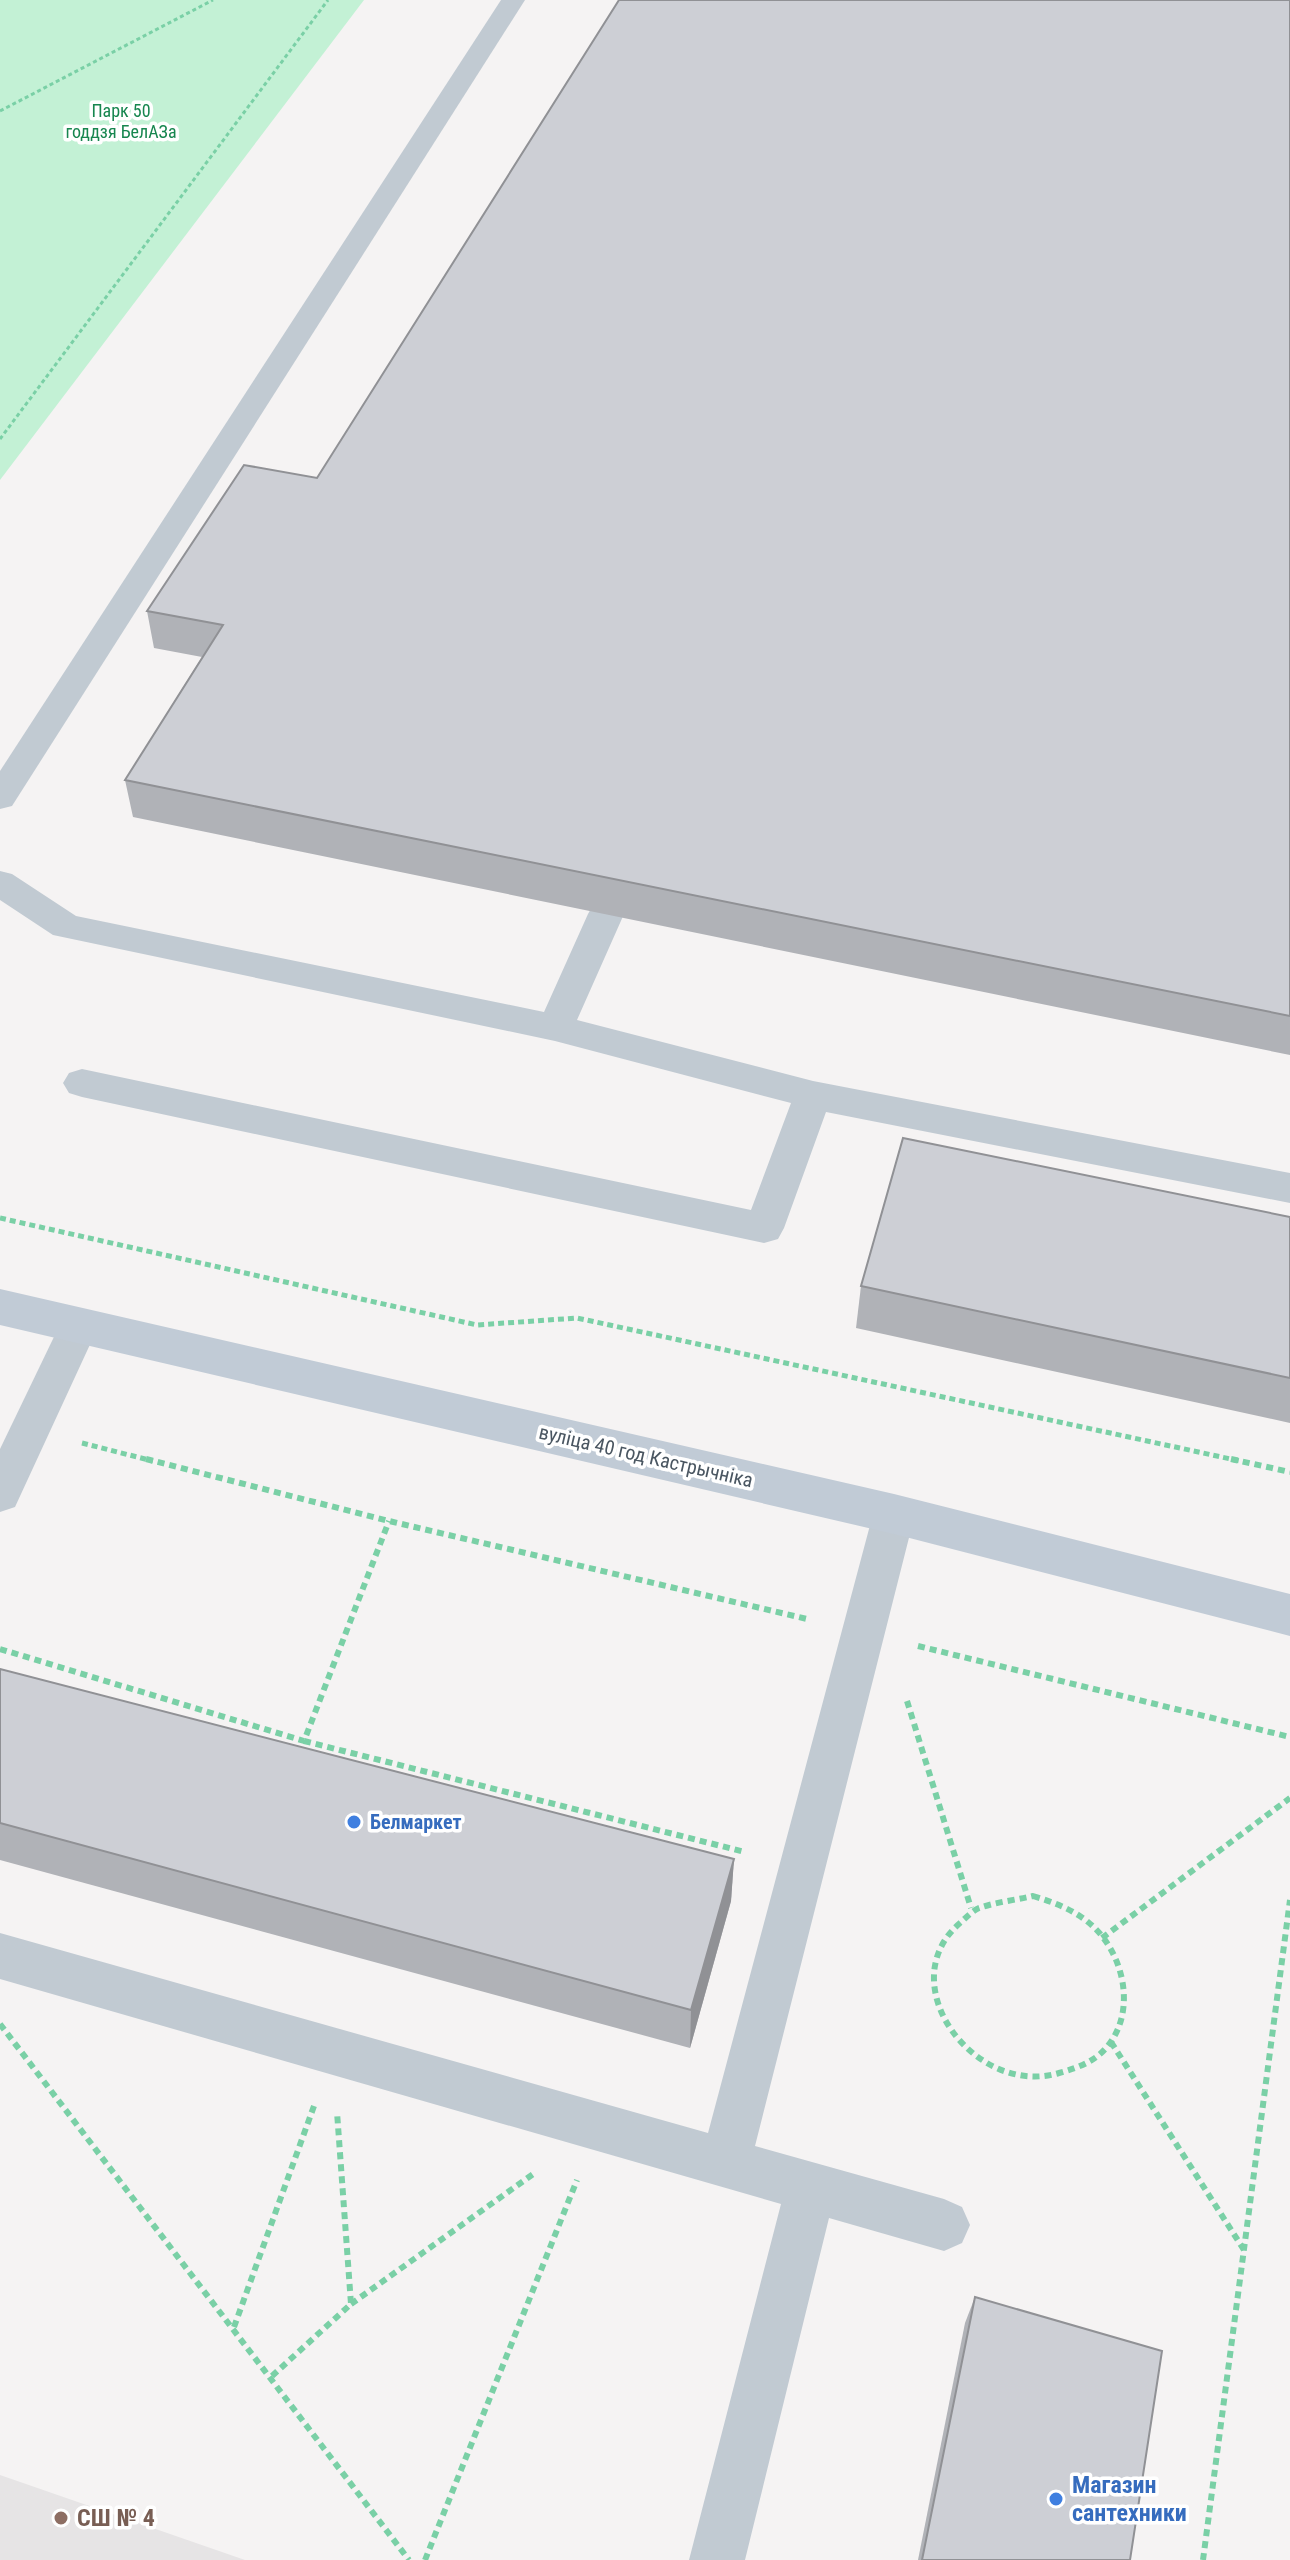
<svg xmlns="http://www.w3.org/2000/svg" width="1290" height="2560" viewBox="0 0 1290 2560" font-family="'Roboto Condensed',sans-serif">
  <rect width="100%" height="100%" fill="#f5f3f3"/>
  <path fill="#e6e4e5" d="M0 2475 245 2560H0Z"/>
  <path fill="#c3f1d5" d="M0 0H364L0 480Z"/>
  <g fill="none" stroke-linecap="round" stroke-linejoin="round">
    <g stroke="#7ad0a6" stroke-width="3" stroke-dasharray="4 3" stroke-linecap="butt">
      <path d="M0 111 213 0"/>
      <path d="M0 439 328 0"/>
    </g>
    <g stroke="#7ad0a6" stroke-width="5" stroke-dasharray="6 4" stroke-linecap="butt">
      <path d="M0 1218 477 1325 577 1318 1240 1461"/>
      <path d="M82 1443 153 1461"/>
    </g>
    <g stroke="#7ad0a6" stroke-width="6" stroke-dasharray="7 5" stroke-linecap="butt">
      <path d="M146 1459 389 1521 807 1619"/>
      <path d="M1231 1459 1290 1472"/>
      <path d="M918 1646 1290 1737"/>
      <path d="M0 1649 304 1741 389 1521"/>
      <path d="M907 1701 971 1908"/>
      <path d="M304 1741 745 1852"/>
      <path d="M1033 1896C1053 1902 1072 1909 1088 1922 1122 1949 1137 2006 1110 2043 1097 2061 1080 2067 1059 2073 974 2098 890 1983 960 1923 966 1918 972 1911 979 1908 996 1902 1016 1900 1033 1896Z"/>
      <path d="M1102 1938 1290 1798"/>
      <path d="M0 2024 409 2560"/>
      <path d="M1111 2042 1244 2250"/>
      <path d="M351 2304 536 2172"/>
      <path d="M234 2327 314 2106"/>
      <path d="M272 2376 351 2304 337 2112"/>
      <path d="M425 2560 577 2180"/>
      <path d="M1203 2560 1290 1900"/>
    </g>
    <g fill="#c1cad2" fill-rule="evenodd">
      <path d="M501 0H525L12 806 0 809V771Z"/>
      <path d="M0 871 12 874 76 916 544 1012 588 914 593 905 606 902 619 905 624 914 577 1020 813 1081 1290 1173V1203L826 1112 784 1228 778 1239 764 1243 82 1097 69 1093 63 1083 69 1073 82 1069 751 1210 791 1103 555 1041 53 935 0 900Z"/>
      <path d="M79 1309 93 1314 99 1325 15 1507 0 1512V1449L65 1314Z"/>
      <path d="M894 1496 909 1501 915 1514 755 2146 944 2199 962 2207 970 2225 962 2243 944 2251 829 2218 745 2560H689L781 2204 0 1979V1933L708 2133 873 1514 879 1501Z"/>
    </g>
    <path fill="#c1cbd6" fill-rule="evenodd" d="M0 1289 894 1494 1290 1594V1636L894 1534 0 1325Z"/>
  </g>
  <g fill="#b0b2b7">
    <path d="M1290 0V1055L133 817 125 780 202 657 154 648 147 611 317 478Z"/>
    <path d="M1290 1217V1423L856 1328 861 1286Z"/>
    <path d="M0 1669 734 1859 731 1901 690 2048 0 1860Z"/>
    <path d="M975 2297 1130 2560H918L965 2323Z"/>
  </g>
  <path fill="#909195" d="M734 1859 731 1901 690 2048 691 2010Z"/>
  <g fill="#cdcfd5" stroke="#909195" stroke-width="2">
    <path d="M619 0H1290V1016L125 780 223 625 147 611 244 465 317 478Z"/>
    <path d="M903 1138 1290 1217V1378L861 1286Z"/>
    <path d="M0 1669 734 1859 691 2010 0 1823Z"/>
    <path d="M975 2297 1162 2351 1130 2560H922Z"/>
  </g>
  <g fill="#3f7fe0" stroke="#fff" stroke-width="3">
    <circle cx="354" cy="1822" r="8"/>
    <circle cx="1056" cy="2499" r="8"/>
  </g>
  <circle fill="#8d6e63" stroke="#fff" stroke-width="3" cx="61" cy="2518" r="8"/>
  <g text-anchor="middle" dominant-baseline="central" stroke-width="7" stroke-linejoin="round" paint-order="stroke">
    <g font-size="18" fill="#17864f" stroke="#fff">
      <text x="121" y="110">Парк 50<tspan x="121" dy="21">годдзя БелАЗа</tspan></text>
    </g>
    <g font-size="20" fill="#4a5661" stroke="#fff">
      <text transform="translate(646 1456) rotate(13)">вуліца 40 год Кастрычніка</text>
    </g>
    <g font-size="20" font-weight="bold" fill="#366cbe" stroke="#fff" text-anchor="start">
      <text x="370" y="1822">Белмаркет</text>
    </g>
    <g font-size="24" font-weight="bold" fill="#366cbe" stroke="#fff" text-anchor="start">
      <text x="1072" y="2485">Магазин<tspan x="1072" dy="28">сантехники</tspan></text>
    </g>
    <g font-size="24" font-weight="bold" fill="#785e54" stroke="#fff" text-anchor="start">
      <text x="77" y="2518">СШ № 4</text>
    </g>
  </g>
</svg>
